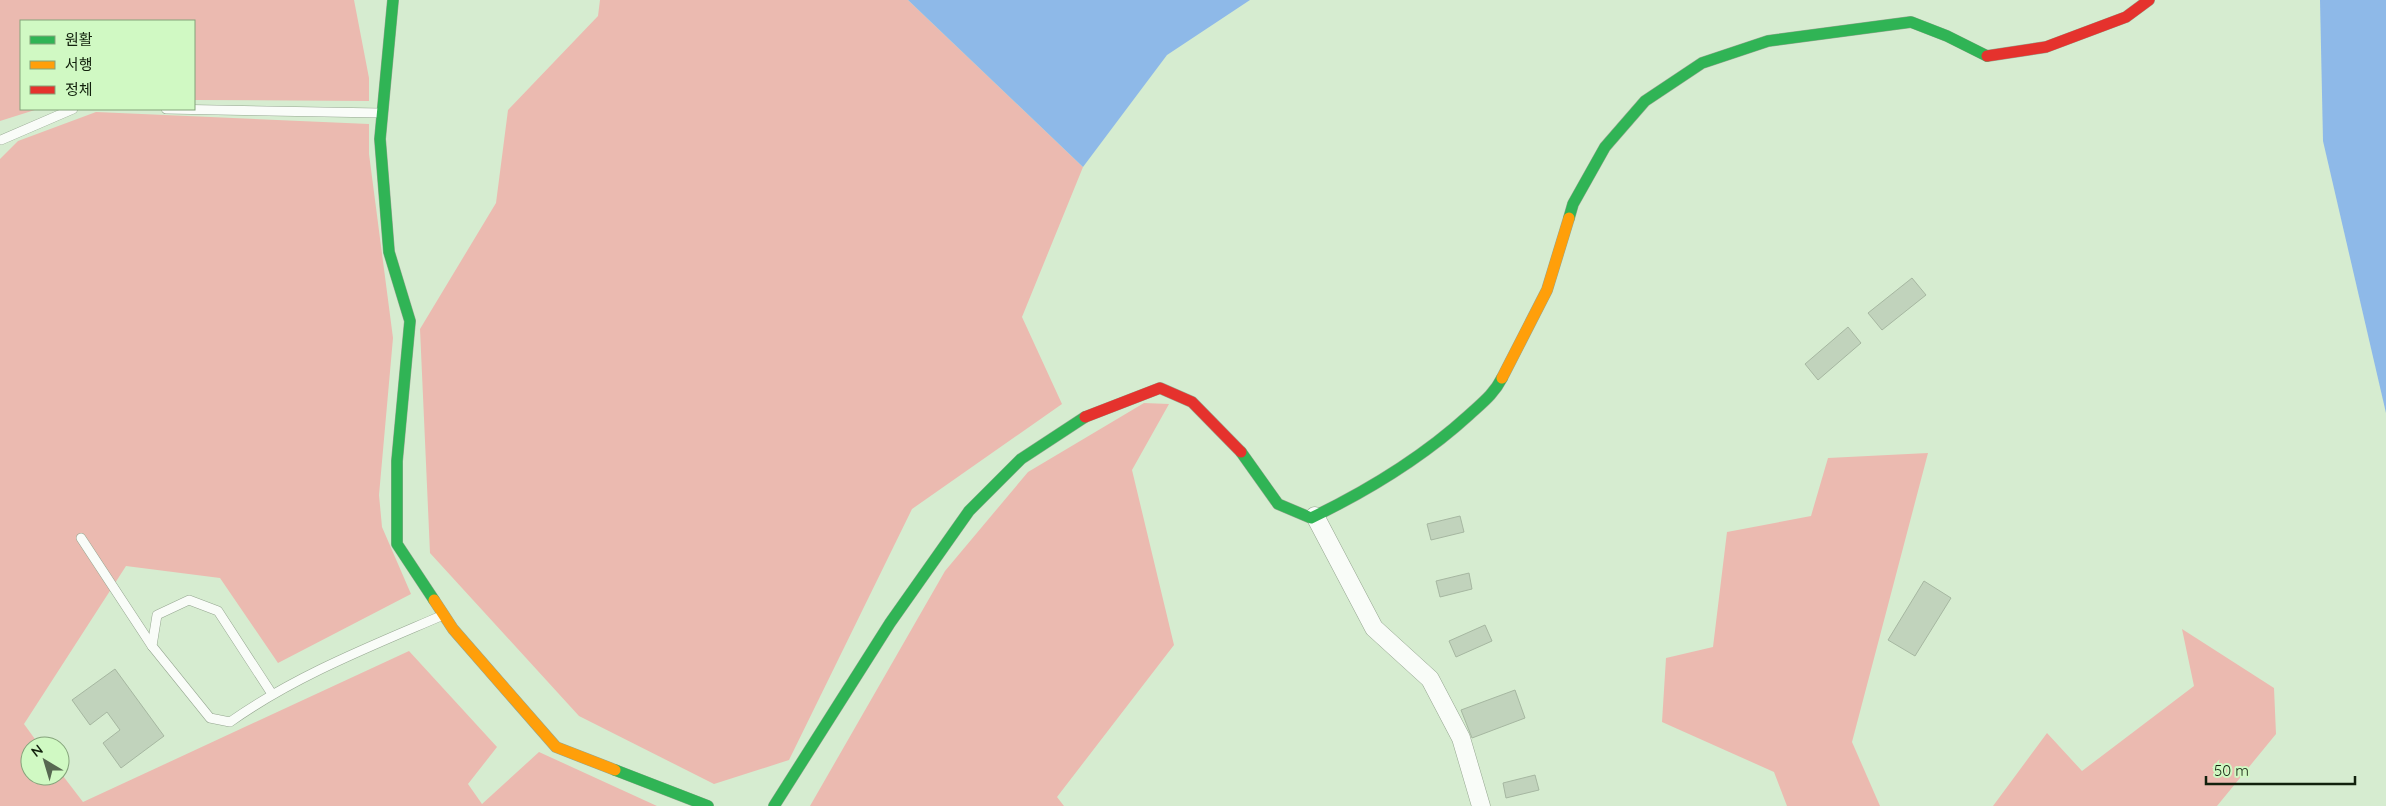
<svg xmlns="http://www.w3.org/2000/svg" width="2386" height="806" viewBox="0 0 2386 806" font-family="Quicksand,'Noto Sans KR',sans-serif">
  <rect width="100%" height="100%" fill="#d6ecd0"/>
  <g fill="#ebbab0">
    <path d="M0 0H354L369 78V101L194 100V21H21V109H38L0 121Z"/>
    <path d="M600 0H908L1083 167 1022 317 1062 404 912 509 789 760 714 784 579 716 430 553 420 329 496 203 508 110 598 16Z"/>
    <path d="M96 112 369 124V154L393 338 379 495 382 527 411 594 278 663 220 578 126 566 24 724 40 746H30V776H60V772L83 802 409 651 497 747 468 784 482 804 539 752 657 806H0V159L18 141Z"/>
    <path d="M1144 403 1169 404 1132 470 1174 645 1057 797 1064 806H810L945 571 1028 472Z"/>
    <path d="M1928 453 1852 742 1880 806H1787L1774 772 1662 722 1666 658 1713 647 1727 532 1811 516 1828 458Z"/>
    <path d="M2182 629 2274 688 2276 734 2217 806H1993L2047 733 2082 771 2194 686Z"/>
  </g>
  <g fill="#8eb9e8">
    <path d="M908 0H1250L1167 55 1083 167Z"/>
    <path d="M2320 0H2386V413L2323 141Z"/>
  </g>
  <g fill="#c1d3bc" stroke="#a6b7a1">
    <path d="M1912 278 1926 295 1882 330 1868 313Z"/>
    <path d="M1848 327 1861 343 1818 380 1805 364Z"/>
    <path d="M1460 516 1464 532 1431 540 1427 524Z"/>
    <path d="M1469 573 1472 589 1440 597 1436 581Z"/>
    <path d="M1924 581 1951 598 1915 656 1888 640Z"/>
    <path d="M1485 625 1492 641 1456 657 1449 641Z"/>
    <path d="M115 669 164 736 121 768 103 743 120 730 107 712 90 725 72 700Z"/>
    <path d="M1515 690 1525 718 1472 738 1461 710Z"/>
    <path d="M1535 775 1539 790 1506 798 1503 783Z"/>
  </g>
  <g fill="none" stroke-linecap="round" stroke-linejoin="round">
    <g stroke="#95a690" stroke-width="10">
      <g id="lane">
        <path d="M166 109 380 113"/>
        <path d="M1 140 73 109"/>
        <path d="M81 538 152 646"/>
        <path d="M272 694 218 611 189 600 157 615 152 646 210 718 230 722C295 676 369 647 441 616"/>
      </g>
    </g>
    <g stroke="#95a690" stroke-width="19">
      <path id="street" d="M1315 516 1374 628 1430 679 1461 738 1481 806"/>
    </g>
    <g stroke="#95a690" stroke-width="12">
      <g id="fast">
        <path d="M393 0 380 139 389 252 410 321 397 461V544L434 600"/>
        <path d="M1569 218 1573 204 1605 147 1645 101 1702 63 1768 41 1911 22 1947 36 1987 56"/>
        <path d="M1241 452 1278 504 1311 518C1367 491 1423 457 1469 415 1482 403 1494 394 1502 378"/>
        <path d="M615 770 708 806"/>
        <path d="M774 806 890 623 969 511 1021 459 1085 417"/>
      </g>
    </g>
    <g stroke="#95a690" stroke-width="12">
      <g id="slow">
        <path d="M1502 378 1547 290 1569 218"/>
        <path d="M434 600 453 629 556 747 615 770"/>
      </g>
    </g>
    <g stroke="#95a690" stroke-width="12">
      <g id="jam">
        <path d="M1987 56 2046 47 2126 17 2149 0"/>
        <path d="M1085 417 1160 388 1192 402 1241 452"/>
      </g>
    </g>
    <use href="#lane" stroke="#f9fcf8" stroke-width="9"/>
    <use href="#street" stroke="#f9fcf8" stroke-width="18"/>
    <use href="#fast" stroke="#30b455" stroke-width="11"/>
    <use href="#slow" stroke="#ff9f0a" stroke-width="11"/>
    <use href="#jam" stroke="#e5322d" stroke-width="11"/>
  </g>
  <rect x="20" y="20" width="175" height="90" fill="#d0f9c3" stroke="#84a37a"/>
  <rect x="30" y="36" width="25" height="8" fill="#30b455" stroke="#84a37a"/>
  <text x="65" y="45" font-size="15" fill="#12210d">원활</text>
  <rect x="30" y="61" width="25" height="8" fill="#ff9f0a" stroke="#84a37a"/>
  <text x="65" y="70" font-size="15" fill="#12210d">서행</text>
  <rect x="30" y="86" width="25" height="8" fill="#e5322d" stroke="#84a37a"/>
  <text x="65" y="95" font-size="15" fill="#12210d">정체</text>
  <g transform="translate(45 761) rotate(322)"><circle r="24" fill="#d0f9c3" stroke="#84a37a"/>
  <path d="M0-4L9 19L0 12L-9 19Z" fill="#576851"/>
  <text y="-8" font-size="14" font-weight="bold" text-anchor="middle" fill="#12210d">N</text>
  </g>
  <path d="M2206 776v8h149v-8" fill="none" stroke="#12210d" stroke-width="2.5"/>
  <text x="2214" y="776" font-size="15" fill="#12210d" stroke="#d0f9c3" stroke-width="4" paint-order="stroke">50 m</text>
</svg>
